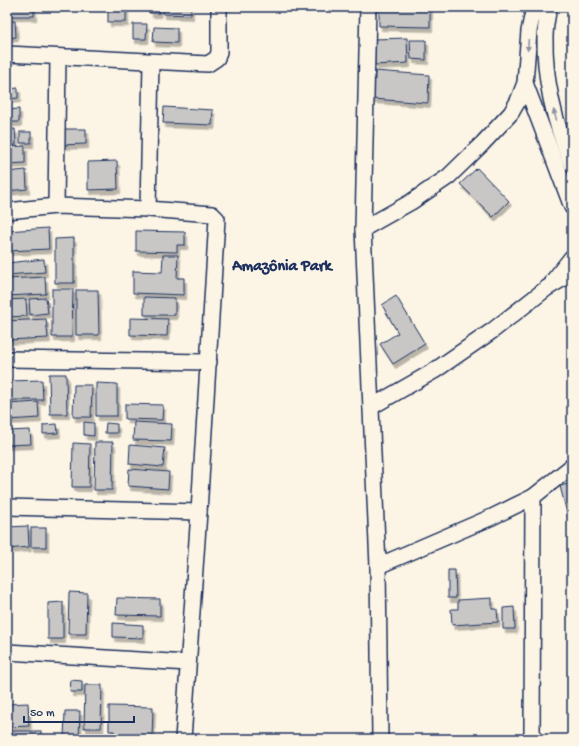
<svg xmlns="http://www.w3.org/2000/svg" width="579" height="746" viewBox="0 0 579 746" font-family="'Gochi Hand',sans-serif">
  <defs>
    <filter id="shadow"><feDropShadow dx="2.5" dy="4.5" stdDeviation="0" flood-color="#0004"/></filter>
  </defs>
  <rect width="100%" height="100%" fill="#fcf5e5"/>
  <filter id="ink" filterUnits="userSpaceOnUse"><feTurbulence type="fractalNoise" baseFrequency=".025" numOctaves="2"/><feDisplacementMap in="SourceGraphic" scale="8" xChannelSelector="R" yChannelSelector="G"/><feConvolveMatrix kernelMatrix="1 2 1 2 8 2 1 2 1" color-interpolation-filters="sRGB"/></filter>
  <g filter="url(#ink)">
    <g fill="#c8c7c6" stroke="#1b2f5e" filter="url(#shadow)">
      <rect x="7" y="7" width="27" height="9"/>
      <rect x="108" y="7" width="18" height="15"/>
      <rect x="150" y="7" width="9" height="6"/>
      <path d="M163 7H191V15L163 14Z"/>
      <path d="M379 7H430V27L379 26Z"/>
      <path d="M15 21 16 37 7 38V22Z"/>
      <path d="M133 24H147L146 39H133Z"/>
      <path d="M154 27 177 28V43L153 42Z"/>
      <path d="M407 38 408 63 375 65 374 39Z"/>
      <path d="M410 40H426V60L411 59Z"/>
      <path d="M375 71 429 75 428 103 372 99Z"/>
      <path d="M7 80H8V89L18 88V98L7 99Z"/>
      <path d="M164 107 213 110 212 125 163 123Z"/>
      <path d="M19 109V122H7V110Z"/>
      <path d="M15 129 16 145H7V130Z"/>
      <path d="M60 129H86V144L60 145Z"/>
      <rect x="20" y="132" width="11" height="11"/>
      <path d="M25 146V163L7 164V147Z"/>
      <path d="M117 161 118 189 88 190V162Z"/>
      <path d="M477 168 509 201 493 217 460 184Z"/>
      <path d="M26 170 27 189 7 191V172Z"/>
      <path d="M48 228 49 249 7 251V231Z"/>
      <path d="M136 231 185 232V245H177V252L136 251Z"/>
      <path d="M74 238V283H55V239Z"/>
      <path d="M163 255H178L177 278H184V295L133 293V271L162 272Z"/>
      <path d="M44 259 45 272 7 275V263Z"/>
      <path d="M45 277 46 294 7 296V279Z"/>
      <path d="M52 289H73L72 337H52Z"/>
      <path d="M76 290H98L99 335H76Z"/>
      <path d="M396 296 425 344 393 364 380 344 398 333 382 305Z"/>
      <path d="M144 297 175 298V315H144Z"/>
      <path d="M46 298 48 313 30 315 29 299Z"/>
      <path d="M26 299 27 316 7 317V300Z"/>
      <path d="M130 318 168 319 167 336 130 335Z"/>
      <path d="M46 319 48 338 7 340V321Z"/>
      <path d="M49 374H66L67 414H50Z"/>
      <path d="M42 380 43 400H7V381Z"/>
      <path d="M96 383 117 384V416H96Z"/>
      <path d="M74 385H92L91 417H73Z"/>
      <path d="M38 402 39 418 7 420V404Z"/>
      <path d="M125 404 163 405 162 420 125 419Z"/>
      <path d="M84 422 94 423V436L84 435Z"/>
      <path d="M134 422 172 424 171 441 133 440Z"/>
      <path d="M106 423 117 424V433H105Z"/>
      <path d="M57 424 58 433 43 434V425Z"/>
      <path d="M30 430 31 444 7 445V431Z"/>
      <path d="M95 442H113L112 490H94Z"/>
      <path d="M73 443 90 444 89 487H72Z"/>
      <path d="M130 445 165 448 163 467 129 464Z"/>
      <path d="M129 469 169 472 168 489 128 486Z"/>
      <path d="M572 483V533L560 486Z"/>
      <path d="M28 526 29 547 7 549V527Z"/>
      <rect x="31" y="528" width="15" height="19"/>
      <path d="M448 570H455L456 598H448Z"/>
      <path d="M69 592 87 593 86 634H68Z"/>
      <path d="M117 598 160 599V616L116 615Z"/>
      <path d="M492 598V609H497L498 622 452 625 451 609H458V600Z"/>
      <path d="M63 602V639H48V603Z"/>
      <path d="M514 607 515 629H503V608Z"/>
      <path d="M113 623 143 625V638L113 637Z"/>
      <path d="M71 680 82 681V692H70Z"/>
      <path d="M85 685H102L101 728H84Z"/>
      <path d="M28 703 29 726 7 727V704Z"/>
      <path d="M109 706 153 707 152 739H114V731H109Z"/>
      <path d="M65 711H80L79 739H64Z"/>
      <rect x="7" y="731" width="34" height="8"/>
    </g>
    <g fill="none" stroke-linecap="round" stroke-linejoin="round">
      <g stroke="#1b2f5e" stroke-width="18">
        <g id="minor">
          <path d="M368 7 363 229 378 566 380 739"/>
          <path d="M549 7C547 17 545 27 545 37 544 82 555 124 572 165"/>
          <path d="M7 54 208 64 217 58 219 52V7"/>
          <path d="M525 83 572 207"/>
          <path d="M56 206 58 57"/>
          <path d="M148 209 212 214 217 219 199 512 183 739"/>
          <path d="M7 211 56 206 148 209 151 62"/>
          <path d="M363 229 411 202 448 177 482 144 511 113 518 101 525 83 529 31 534 7"/>
          <path d="M553 281 572 257"/>
          <path d="M7 359 209 362"/>
          <path d="M371 407 434 371 492 331 547 288 572 273"/>
          <path d="M7 507 199 512"/>
          <path d="M378 566 492 517 533 497 572 466"/>
          <path d="M7 652 188 663"/>
          <path d="M532 739 533 497"/>
        </g>
      </g>
      <use href="#minor" stroke="#fcf5e5" stroke-width="15"/>
    </g>
    <defs><path id="oneway-solid" d="M-6-.8H1V-3.2L6.5 0L1 3.2V.8H-6Z"/></defs>
    <g fill="#8c92a2">
      <use href="#oneway-solid" transform="translate(528 45) rotate(94)"/>
      <use href="#oneway-solid" transform="translate(555 115) rotate(-106)"/>
    </g>
  </g>
  <g text-anchor="middle" dominant-baseline="central" stroke-width="3.5" stroke-linejoin="round" paint-order="stroke">
    <g font-size="16" font-weight="bold" fill="#1b2f5e" stroke="#fcf5e5">
      <text x="282" y="267">Amazônia Park</text>
    </g>
  </g>
  <rect width="579" height="746" fill="none" stroke="#fcf5e5" stroke-width="24"/>
  <rect x="12" y="12" width="555" height="722" fill="none" stroke="#1b2f5e" stroke-width="1.5" filter="url(#ink)"/>
  <path d="M24 716v6h110v-6" fill="none" stroke="#1b2f5e" stroke-width="2"/>
  <text x="30" y="716" font-size="12" fill="#1b2f5e" stroke="#fcf5e5" stroke-width="3" paint-order="stroke">50 m</text>
</svg>
